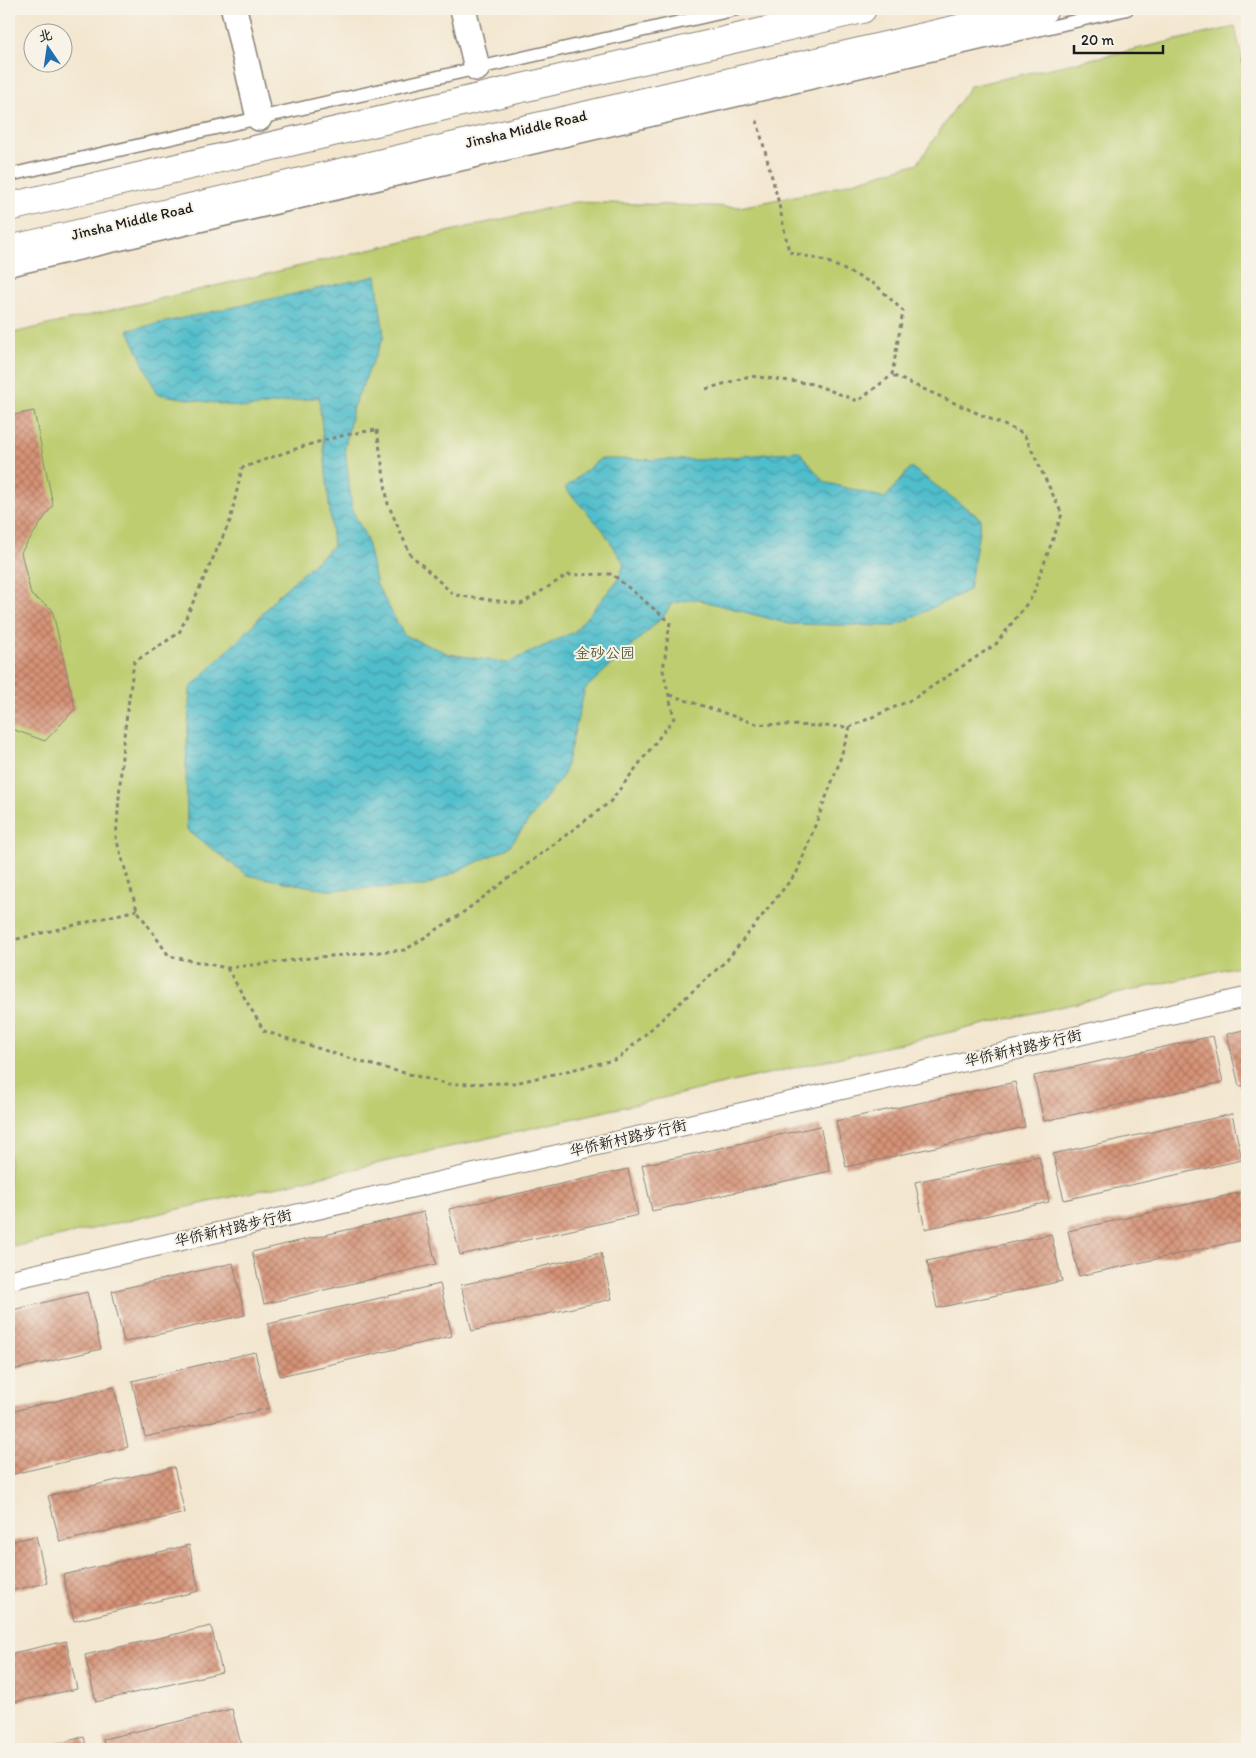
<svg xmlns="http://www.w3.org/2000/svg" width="1256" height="1758" viewBox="0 0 1256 1758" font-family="Itim,'LXGW WenKai TC',sans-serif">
  <defs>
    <pattern id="water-waves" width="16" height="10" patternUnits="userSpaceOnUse" patternTransform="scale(1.25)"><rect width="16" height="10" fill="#50bdcb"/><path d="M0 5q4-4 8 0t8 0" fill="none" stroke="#4299a4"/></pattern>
    <pattern id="building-cross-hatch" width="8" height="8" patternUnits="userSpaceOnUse" patternTransform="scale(1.25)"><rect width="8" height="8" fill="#d69377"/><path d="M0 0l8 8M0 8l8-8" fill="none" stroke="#ad7761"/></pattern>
  </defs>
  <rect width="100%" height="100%" fill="#f7f3e8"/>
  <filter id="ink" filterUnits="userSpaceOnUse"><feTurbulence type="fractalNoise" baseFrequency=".02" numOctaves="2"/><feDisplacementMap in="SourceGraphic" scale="10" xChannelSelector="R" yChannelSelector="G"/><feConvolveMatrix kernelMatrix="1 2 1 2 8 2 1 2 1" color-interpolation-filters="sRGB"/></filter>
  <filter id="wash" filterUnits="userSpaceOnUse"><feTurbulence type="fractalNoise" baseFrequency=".0096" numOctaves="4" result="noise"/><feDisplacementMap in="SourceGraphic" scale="20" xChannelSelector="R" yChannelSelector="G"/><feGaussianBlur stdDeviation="1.12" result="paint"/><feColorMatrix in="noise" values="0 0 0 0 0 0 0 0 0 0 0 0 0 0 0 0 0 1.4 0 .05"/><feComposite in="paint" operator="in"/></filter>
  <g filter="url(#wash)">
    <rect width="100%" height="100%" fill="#f3e6cf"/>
    <path fill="#bdcd6f" stroke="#6c7446" d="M1235 27 1247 81V964L9 1248V334L575 202 740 207 829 189 918 163 970 86Z"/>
    <path fill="url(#water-waves)" stroke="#366c74" d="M376 276 384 336 353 407 345 448 352 510 366 537 377 585 404 635 449 654 507 663 574 632 617 581 624 564 603 530 565 488 600 459 699 460 799 451 824 482 885 498 911 467 981 519 969 590 895 626 789 624 696 599 672 603 664 616 585 689 564 774 508 848 425 886 328 890 247 875 187 830 186 764 190 688 253 625 277 596 333 546 319 397 246 408 157 394 128 330Z"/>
    <g id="blocks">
      <g fill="url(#building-cross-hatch)">
        <path d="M1247 55V78H1246L1242 57Z"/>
        <path d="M34 411 53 505 21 552 31 595 52 609 75 709 45 741 9 728V416Z"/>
        <path d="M1247 1029V1085L1239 1086 1227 1034Z"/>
        <path d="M1213 1036 1223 1082 1044 1121 1034 1076Z"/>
        <path d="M1015 1082 1025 1127 846 1167 836 1121Z"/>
        <path d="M1232 1114 1242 1160 1064 1200 1053 1154Z"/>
        <path d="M820 1126 830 1171 652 1211 642 1165Z"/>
        <path d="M1039 1156 1049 1202 925 1229 915 1182Z"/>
        <path d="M628 1169 638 1215 460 1255 449 1209Z"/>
        <path d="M1247 1191V1239L1079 1276 1068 1231Z"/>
        <path d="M424 1212 436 1264 264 1304 252 1252Z"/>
        <path d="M1051 1234 1062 1281 937 1308 927 1261Z"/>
        <path d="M601 1253 612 1299 472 1331 461 1285Z"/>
        <path d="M233 1263 245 1315 124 1342 112 1291Z"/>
        <path d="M440 1284 452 1336 280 1376 268 1324Z"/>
        <path d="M87 1292 101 1349 9 1371V1311Z"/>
        <path d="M255 1352 269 1408 145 1437 132 1381Z"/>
        <path d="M114 1387 128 1447 9 1475V1412Z"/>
        <path d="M174 1467 185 1513 60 1542 48 1496Z"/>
        <path d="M36 1536 47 1583 9 1591V1542Z"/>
        <path d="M189 1545 199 1591 74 1621 63 1575Z"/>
        <path d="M211 1626 222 1672 96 1702 85 1655Z"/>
        <path d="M66 1641 77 1689 9 1703V1654Z"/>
        <path d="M232 1709 242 1749H105L103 1739Z"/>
        <path d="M84 1737 87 1749H37V1748Z"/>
      </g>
    </g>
  </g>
  <g filter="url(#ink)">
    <use href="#blocks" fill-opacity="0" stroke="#888176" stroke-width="1"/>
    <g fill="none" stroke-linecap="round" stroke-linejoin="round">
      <g stroke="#888176" stroke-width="15">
        <g id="service">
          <path d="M9 175 737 9"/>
          <path d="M9 270 1127 9"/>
        </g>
      </g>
      <g stroke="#888176" stroke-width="21">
        <path id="pedestrian" d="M9 1280 1247 997"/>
      </g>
      <g stroke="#888176" stroke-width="28">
        <g id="minor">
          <path d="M234 9 259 118"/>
          <path d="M463 9 477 68"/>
        </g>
      </g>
      <g stroke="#888176" stroke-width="30">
        <g id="primary">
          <path d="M9 207 862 9"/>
          <path d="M9 250 1044 9"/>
        </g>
      </g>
      <g stroke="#888176" stroke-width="3" stroke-dasharray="4 4" stroke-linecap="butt">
        <path d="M706 389 750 376 813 384 858 401 892 375 903 311 876 285 826 261 789 252 778 200 756 117"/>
        <path d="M377 430 388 504 410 554 454 595 521 604 567 575 612 574 670 622 663 670 674 718 610 802 461 914 405 950 319 957 227 968 169 956 137 910 116 838 123 743 134 662 179 633 230 521 242 468C287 452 329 435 377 430Z"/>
        <path d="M670 695 757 724 850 727 913 699 996 644 1032 597 1062 514 1024 434 892 375"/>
        <path d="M9 941 137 910"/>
        <path d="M227 968 264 1031 361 1062 448 1084 515 1083 618 1059 727 960 797 872 837 769 850 727"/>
      </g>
      <use href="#service" stroke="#fff" stroke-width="12"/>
      <use href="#pedestrian" stroke="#fff" stroke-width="19"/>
      <use href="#minor" stroke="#fff" stroke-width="25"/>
      <use href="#primary" stroke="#fff" stroke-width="28"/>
    </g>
  </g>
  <g text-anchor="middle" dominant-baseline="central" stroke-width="4" stroke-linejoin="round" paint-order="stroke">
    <g font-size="15" fill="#1c1c1c" stroke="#f7f3e8">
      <text transform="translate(526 129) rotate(-13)">Jinsha Middle Road</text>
      <text transform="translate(132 221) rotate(-13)">Jinsha Middle Road</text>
      <text transform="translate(1023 1048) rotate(-13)">华侨新村路步行街</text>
      <text transform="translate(628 1138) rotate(-13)">华侨新村路步行街</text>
      <text transform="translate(233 1228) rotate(-13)">华侨新村路步行街</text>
    </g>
    <g font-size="15" fill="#545a39" stroke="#f7f3e8">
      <text x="605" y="653">金砂公园</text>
    </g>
  </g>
  <rect width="1256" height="1758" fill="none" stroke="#f7f3e8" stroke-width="30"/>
  <g transform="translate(48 48) rotate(347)"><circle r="24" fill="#f7f3e8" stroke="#9f9d96"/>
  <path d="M0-4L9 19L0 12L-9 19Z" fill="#1f6fb2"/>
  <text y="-8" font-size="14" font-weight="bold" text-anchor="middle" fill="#1c1c1c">北</text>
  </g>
  <path d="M1074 45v8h89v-8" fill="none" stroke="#1c1c1c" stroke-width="2.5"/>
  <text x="1081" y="45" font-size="15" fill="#1c1c1c" stroke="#f7f3e8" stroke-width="4" paint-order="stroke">20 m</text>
</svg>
